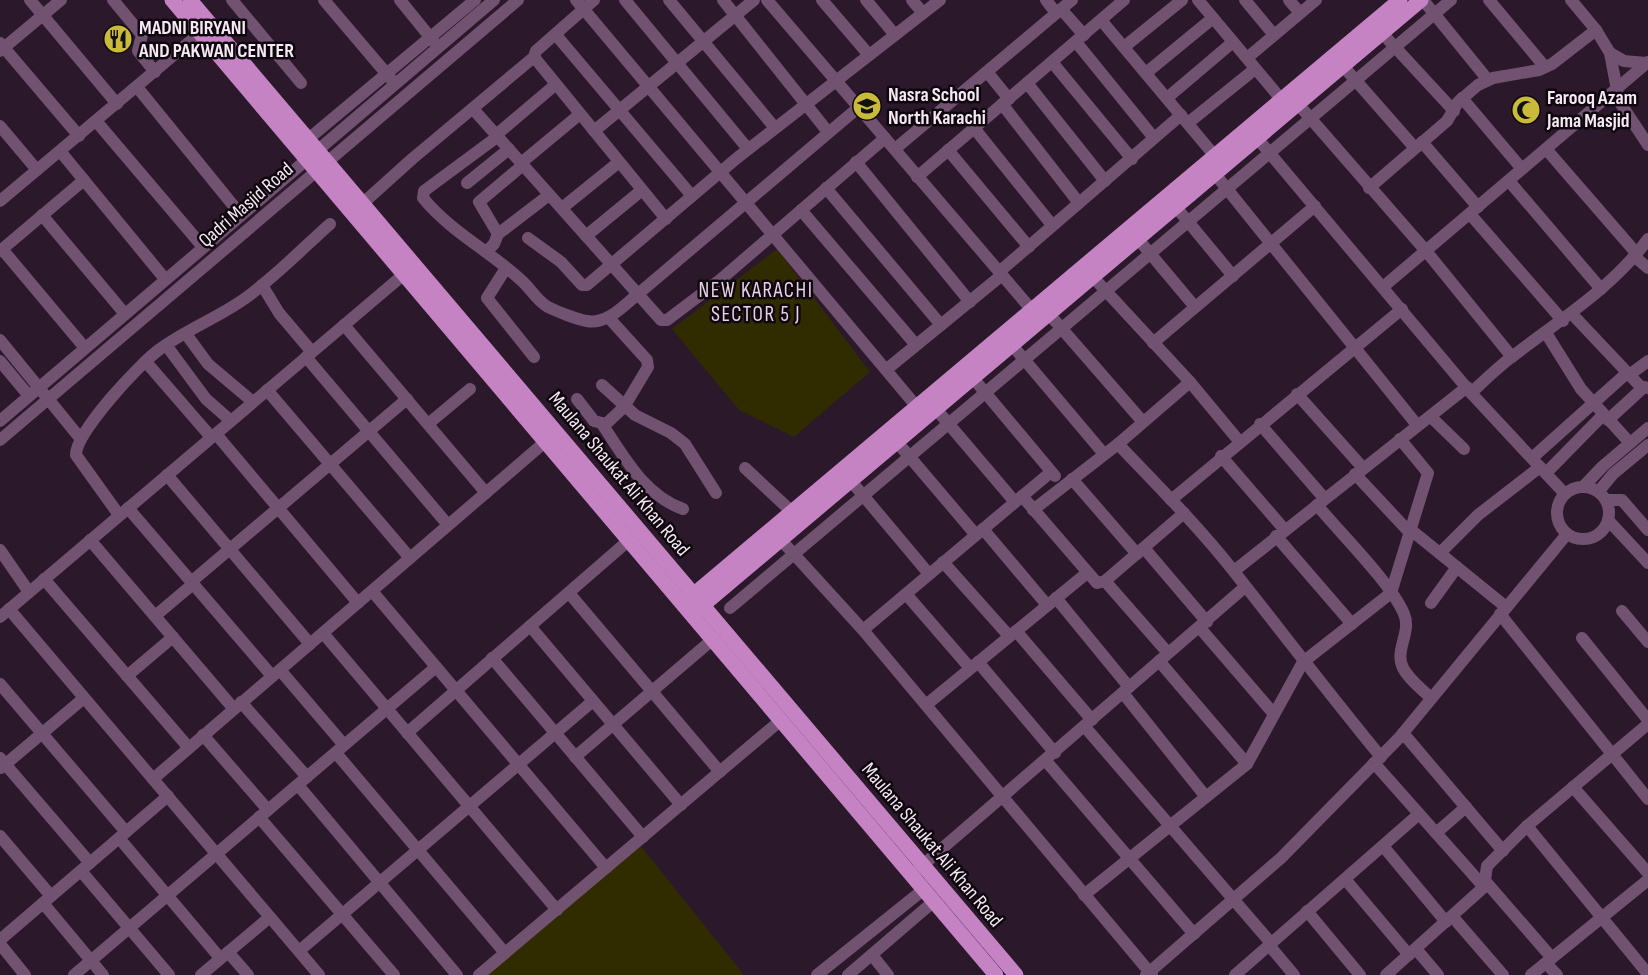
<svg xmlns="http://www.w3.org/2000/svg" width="1648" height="975" viewBox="0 0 1648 975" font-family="'Sofia Sans Condensed',sans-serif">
  <rect width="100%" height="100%" fill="#2b182a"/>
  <g fill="#312c00">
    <path d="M777 249 870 372 794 437 739 410 672 329Z"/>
    <path d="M640 845 744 975H487Z"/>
  </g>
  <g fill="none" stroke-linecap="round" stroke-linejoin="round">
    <g stroke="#725271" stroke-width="12">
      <path d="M30 0 117 104"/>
      <path d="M113 0 142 35 138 51 155 72"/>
      <path d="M232 0 301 83"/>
      <path d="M324 0 391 79"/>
      <path d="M400 0 434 42"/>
      <path d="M576 0 917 407"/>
      <path d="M594 0 536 51 534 57 666 219"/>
      <path d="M625 0 748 149"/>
      <path d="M669 0 775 128"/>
      <path d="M723 0 828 132"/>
      <path d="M767 0 1031 309"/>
      <path d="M822 0 869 55"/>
      <path d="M866 0 895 35"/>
      <path d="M912 0 923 13"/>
      <path d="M1046 0 1056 13"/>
      <path d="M1198 0 1281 99"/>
      <path d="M1245 0 1274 35"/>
      <path d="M1289 0 1300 13"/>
      <path d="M1423 0 1488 80"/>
      <path d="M1489 0 1545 67"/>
      <path d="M1571 0 1596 30 1610 53 1619 101 1648 145"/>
      <path d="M1061 9 1084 35"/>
      <path d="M1101 20 1214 155"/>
      <path d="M1382 33 1454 111"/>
      <path d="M556 35 692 196"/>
      <path d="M1076 42 1154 138"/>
      <path d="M0 43 79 136"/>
      <path d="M1124 47 1182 0"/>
      <path d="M0 51 61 0"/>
      <path d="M1610 53 1624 61 1646 63"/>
      <path d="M1247 58 1316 0"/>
      <path d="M1052 62 1132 159"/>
      <path d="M1343 66 1415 148"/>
      <path d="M988 73 1009 99"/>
      <path d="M1146 73 1213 18"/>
      <path d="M1027 83 1105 181"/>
      <path d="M137 87 241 215"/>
      <path d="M1167 98 1233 42"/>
      <path d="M1462 98 1522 169"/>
      <path d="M1002 104 1079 203"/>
      <path d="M1298 104 1426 251 1512 357"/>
      <path d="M474 110 661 320H667L720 280 885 138"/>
      <path d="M96 121 203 247"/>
      <path d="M1188 123 1255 69"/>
      <path d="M0 126 37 170"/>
      <path d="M974 128 1052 225"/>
      <path d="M594 131 754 0"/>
      <path d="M496 135 555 85"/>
      <path d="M497 137 424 191 423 198C451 232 490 251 522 281 531 289 537 301 548 307 556 311 578 320 587 321 607 325 624 305 638 294L859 107"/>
      <path d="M1257 138 1471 393 1565 494"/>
      <path d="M1422 142 1478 207"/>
      <path d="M301 145 475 0"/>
      <path d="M895 149 1072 0"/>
      <path d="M1546 149 1637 254"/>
      <path d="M948 150 1029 247"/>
      <path d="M60 151 165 279"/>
      <path d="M856 162 970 302"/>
      <path d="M521 163 580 114"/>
      <path d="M1215 174 1417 425"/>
      <path d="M917 177 1124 0"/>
      <path d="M1509 181 1601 289"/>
      <path d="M467 183 509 149"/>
      <path d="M826 188 941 325"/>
      <path d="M1369 188 1447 121 1458 102 1478 85 1493 78 1539 70 1552 64 1596 30"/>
      <path d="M0 201 200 33"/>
      <path d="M362 204 412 159 534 57"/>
      <path d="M1176 207 1233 276"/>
      <path d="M562 208 619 162"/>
      <path d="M801 210 916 345"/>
      <path d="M1470 214 1563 321"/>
      <path d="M42 215 125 314"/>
      <path d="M498 234 479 202 523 165"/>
      <path d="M586 236 642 190"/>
      <path d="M528 238 561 262 582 285H587L737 158 940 0"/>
      <path d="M1138 239 1195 307"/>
      <path d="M2 249 85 348"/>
      <path d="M0 251 84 180"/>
      <path d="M486 252 494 244 498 234 549 195"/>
      <path d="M1635 257 1648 268"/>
      <path d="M506 268 487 298 534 357"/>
      <path d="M999 272 1181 115"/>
      <path d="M1093 277 1190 382 1239 441"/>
      <path d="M262 285 279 313 312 352"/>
      <path d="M1383 287 1648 62"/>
      <path d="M1049 314 1143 422"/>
      <path d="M1572 314 1640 386 1648 388"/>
      <path d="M344 325 486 493"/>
      <path d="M1546 333 1581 389 1630 443"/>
      <path d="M186 334 208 364 253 402"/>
      <path d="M0 340 80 438"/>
      <path d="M1153 343 1315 206"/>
      <path d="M166 345 206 399 231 421"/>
      <path d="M1012 345 1104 454"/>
      <path d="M306 357 448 525"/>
      <path d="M0 361 29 396"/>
      <path d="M146 362 211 437"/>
      <path d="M887 369 1002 275"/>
      <path d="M1629 375 1648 361"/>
      <path d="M973 378 1055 476"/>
      <path d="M602 385 635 415 671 433 685 444 716 493"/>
      <path d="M267 390 410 558"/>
      <path d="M1471 393C1485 380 1498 367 1513 356 1561 319 1612 288 1648 239"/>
      <path d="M1297 394 1363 468"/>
      <path d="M577 399 594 421 606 424 624 407 648 367 647 360 609 318"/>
      <path d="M936 409 1015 502"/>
      <path d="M1431 417 1464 449"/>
      <path d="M1608 420 1644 387"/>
      <path d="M0 421 494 0"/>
      <path d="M428 424 470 389"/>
      <path d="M602 424C625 458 644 495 683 509"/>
      <path d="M1260 424 1324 498"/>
      <path d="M216 434 358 603"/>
      <path d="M0 440 518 0"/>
      <path d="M897 442 976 535"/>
      <path d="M1118 444C1157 485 1197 525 1232 569 1282 632 1330 695 1381 757"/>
      <path d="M1221 456 1284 529"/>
      <path d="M1532 458 1627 373"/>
      <path d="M745 468 792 512"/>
      <path d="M1546 473 1603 415"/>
      <path d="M1355 474 1411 534"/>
      <path d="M167 475 310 644"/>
      <path d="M1072 479 1137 554"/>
      <path d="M851 481 929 574"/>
      <path d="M1584 486 1603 466 1648 428"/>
      <circle cx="1583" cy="513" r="26"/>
      <path d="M1599 491 1613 474 1648 445"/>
      <path d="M1022 496 1097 583 1105 581 1184 513"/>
      <path d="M1171 500 1402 309"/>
      <path d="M1606 500H1622L1648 530"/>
      <path d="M1317 505C1340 533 1391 583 1404 614 1412 632 1394 650 1403 668 1409 680 1422 689 1431 698"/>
      <path d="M128 508 272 676"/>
      <path d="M1033 510 1118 444 1190 382"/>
      <path d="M119 515 76 455C75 433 140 363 160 349 187 329 220 317 247 297 277 275 303 248 330 224"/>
      <path d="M1608 520 1648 563"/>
      <path d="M983 529 1047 605"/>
      <path d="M1411 530 1506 607"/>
      <path d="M1276 536 1352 624"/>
      <path d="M90 540 234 709"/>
      <path d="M781 540 863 630 1152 975"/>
      <path d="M1144 548 1207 622"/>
      <path d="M0 550 29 592"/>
      <path d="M1440 553 1478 515 1540 467"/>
      <path d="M943 562 1009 636"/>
      <path d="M1234 571 1467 387"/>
      <path d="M44 579 189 748"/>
      <path d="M1105 581 1168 653"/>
      <path d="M191 582 407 399"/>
      <path d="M372 591 606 868"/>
      <path d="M569 593 720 772"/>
      <path d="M906 594 970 668"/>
      <path d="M1056 598 1129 687"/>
      <path d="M1431 603 1457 567"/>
      <path d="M730 608 1451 0"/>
      <path d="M9 609 319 975"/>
      <path d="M1622 611 1648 642"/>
      <path d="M1500 614 1648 799"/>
      <path d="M155 616 193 584"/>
      <path d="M0 617 409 270"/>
      <path d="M530 626 681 805"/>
      <path d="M1200 628 1274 714"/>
      <path d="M863 630 1051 472"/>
      <path d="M1016 631 1092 720"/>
      <path d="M323 633 557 910"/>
      <path d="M1582 638 1648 720"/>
      <path d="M492 658 643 837"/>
      <path d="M1159 661 1247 764"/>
      <path d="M978 662 1055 753"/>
      <path d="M280 670 344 745"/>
      <path d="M127 676 173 637"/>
      <path d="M0 684 126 832"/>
      <path d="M1123 693 1206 797"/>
      <path d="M241 702 307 777"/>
      <path d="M926 705 1087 573"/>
      <path d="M1085 727 1271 943"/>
      <path d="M407 733 628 541"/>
      <path d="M1403 733 1503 851"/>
      <path d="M203 735 268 810"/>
      <path d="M336 753 505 953"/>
      <path d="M575 757 712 640"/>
      <path d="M0 758 90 863"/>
      <path d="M1046 761 1194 934"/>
      <path d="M1374 763 1484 887"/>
      <path d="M1 768 84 698"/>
      <path d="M153 779 545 442"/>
      <path d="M298 785 457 975"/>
      <path d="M1573 787 1648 873"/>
      <path d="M259 817 394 975"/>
      <path d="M1527 826 1648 974"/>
      <path d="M1436 833 1466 807"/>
      <path d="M0 836 51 896"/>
      <path d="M119 838 220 958"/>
      <path d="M1383 846 1446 922"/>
      <path d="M81 871 169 975"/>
      <path d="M916 871 1245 587"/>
      <path d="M1345 879 1409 955"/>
      <path d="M1486 882 1552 958"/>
      <path d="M1084 895 1247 764 1303 662 1391 593 1428 473 1400 439"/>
      <path d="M43 903 103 975"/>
      <path d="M1307 911 1360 975"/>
      <path d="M1452 916 1503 975"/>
      <path d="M0 940 168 796"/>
      <path d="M0 944 25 975"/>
      <path d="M1269 945 1294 975"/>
      <path d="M1416 949 1438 975"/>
      <path d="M299 951 593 701"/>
      <path d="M228 952 248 975"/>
      <path d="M872 955 888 975"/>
      <path d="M1546 963 1557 975"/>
      <path d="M74 975 436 667"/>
      <path d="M201 975 270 917"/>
      <path d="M479 975 781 720"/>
      <path d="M817 975 923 890"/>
      <path d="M848 975 933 902"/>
      <path d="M1146 975 1281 858 1399 738 1567 534"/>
      <path d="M1235 975 1419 814"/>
      <path d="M1386 975 1484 887 1487 866 1527 826 1648 724"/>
      <path d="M1531 975 1648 880"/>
    </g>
    <g stroke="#c583c4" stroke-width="15">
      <path d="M172 0 996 975"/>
      <path d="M190 0 1016 975"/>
      <path d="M686 601 1400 0"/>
      <path d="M696 611 1421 0"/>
    </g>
  </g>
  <defs>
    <g id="restaurant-disc" transform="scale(1.5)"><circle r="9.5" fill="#caba3a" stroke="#0e070e"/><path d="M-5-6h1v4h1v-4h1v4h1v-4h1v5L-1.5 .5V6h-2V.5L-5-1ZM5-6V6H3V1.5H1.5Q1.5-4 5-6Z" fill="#111"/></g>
    <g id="school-disc" transform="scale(1.5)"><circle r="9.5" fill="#caba3a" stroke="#0e070e"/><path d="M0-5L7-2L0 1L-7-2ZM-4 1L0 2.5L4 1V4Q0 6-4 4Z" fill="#111"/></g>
    <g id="mosque-disc" transform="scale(1.5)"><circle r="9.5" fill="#caba3a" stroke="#0e070e"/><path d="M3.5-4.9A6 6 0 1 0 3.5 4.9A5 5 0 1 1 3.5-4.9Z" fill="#111"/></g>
  </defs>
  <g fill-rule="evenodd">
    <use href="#restaurant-disc" x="118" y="39"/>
    <use href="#school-disc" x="867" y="106"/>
    <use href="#mosque-disc" x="1526" y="110"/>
  </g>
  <g text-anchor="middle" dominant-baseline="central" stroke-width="5" stroke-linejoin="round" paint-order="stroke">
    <g font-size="20" font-weight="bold" fill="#f6e9f5" stroke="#0e070e" text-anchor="start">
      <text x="139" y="28">MADNI BIRYANI<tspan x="139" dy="23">AND PAKWAN CENTER</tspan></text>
      <text x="888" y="95">Nasra School<tspan x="888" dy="23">North Karachi</tspan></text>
      <text x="1547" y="98">Farooq Azam<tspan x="1547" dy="23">Jama Masjid</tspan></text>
    </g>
    <g font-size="20" fill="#f6e9f5" stroke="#0e070e">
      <text transform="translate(246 205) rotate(-41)">Qadri Masjid Road</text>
      <text transform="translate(619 474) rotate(50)">Maulana Shaukat Ali Khan Road</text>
      <text transform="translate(932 845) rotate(50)">Maulana Shaukat Ali Khan Road</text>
    </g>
    <g font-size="21" letter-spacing="1.5" fill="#ebd1ea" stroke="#0e070e">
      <text x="756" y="290">NEW KARACHI<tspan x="756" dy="24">SECTOR 5 J</tspan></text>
    </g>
  </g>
</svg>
